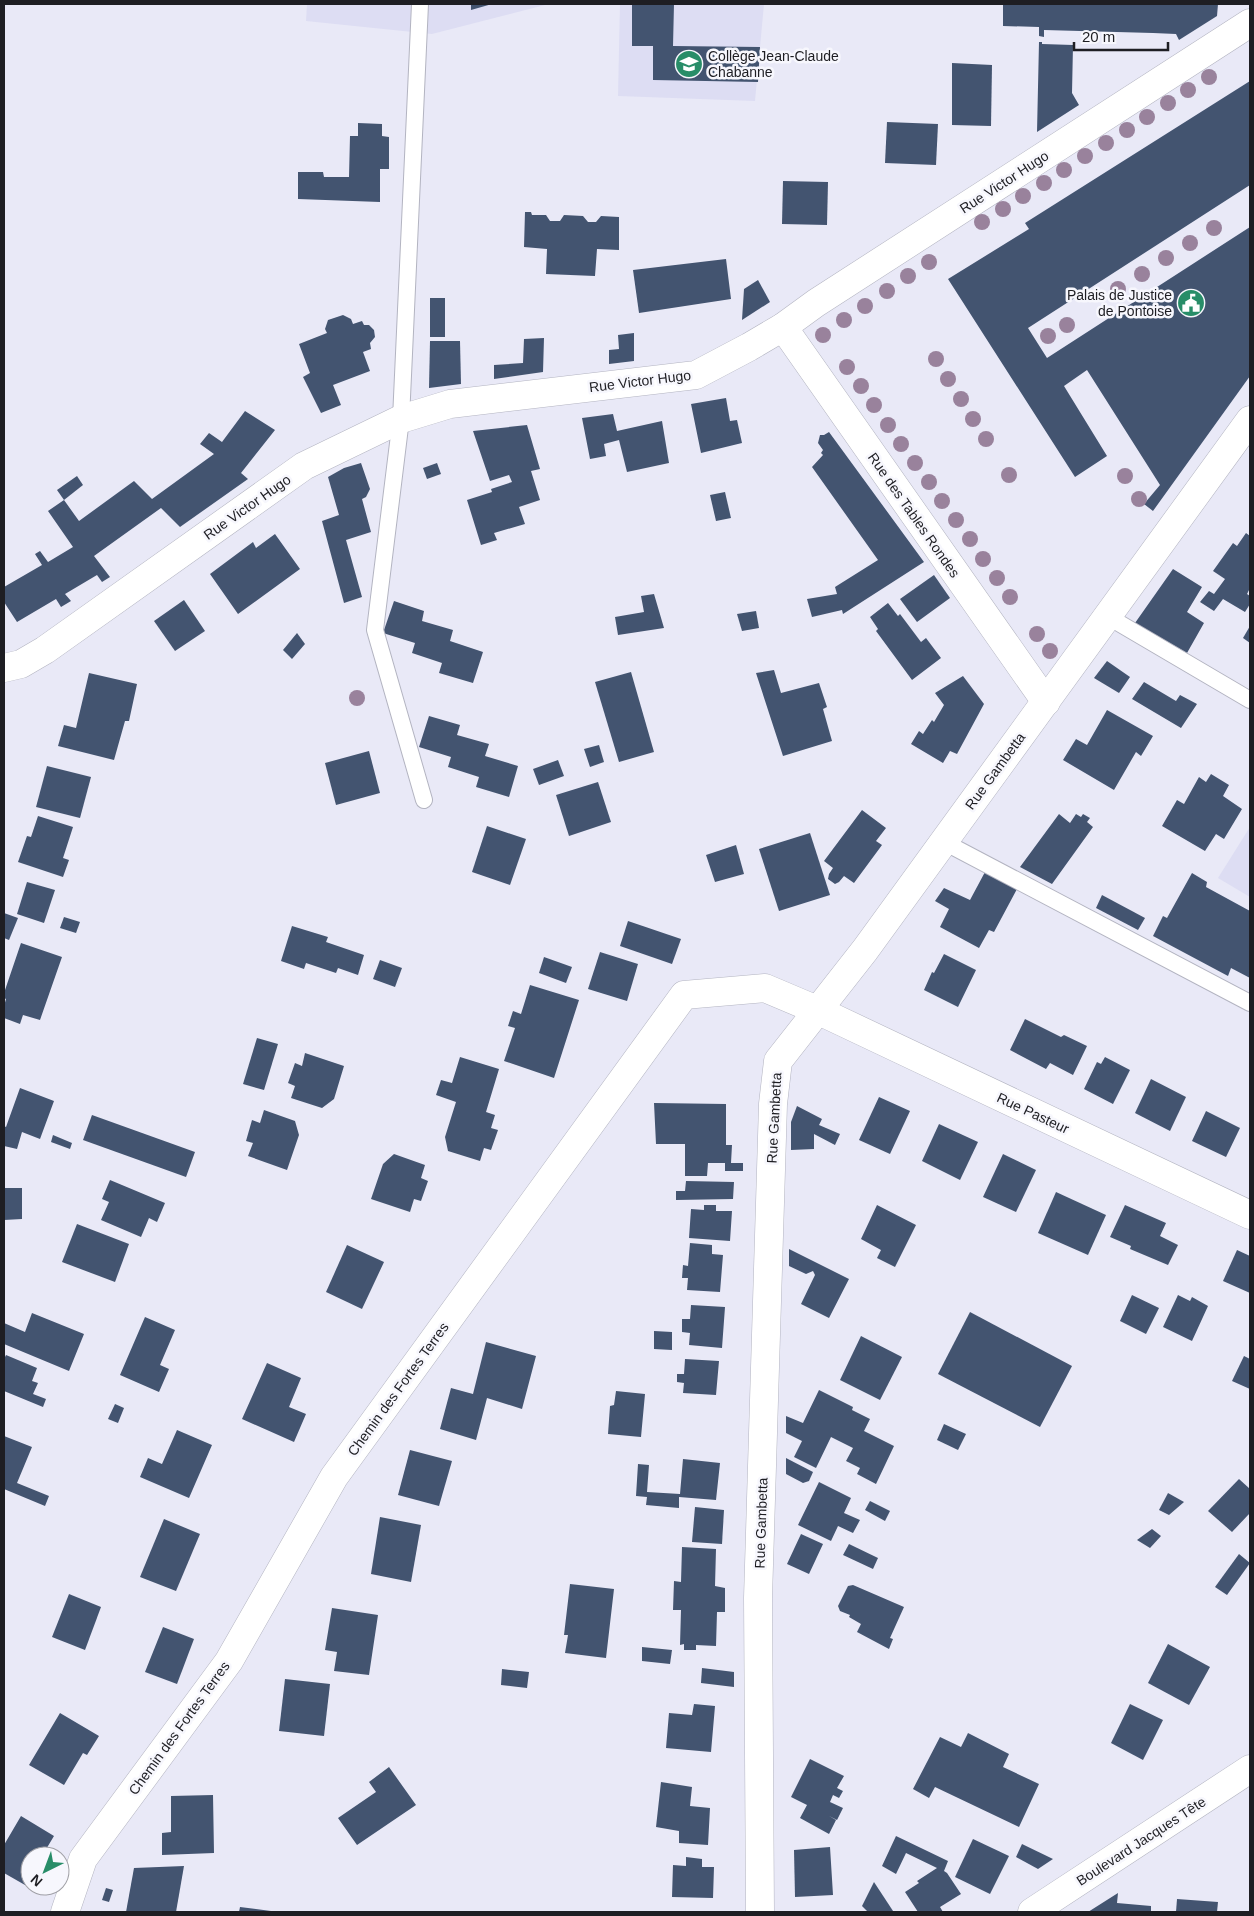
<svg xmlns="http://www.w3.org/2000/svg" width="1254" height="1916" viewBox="0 0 1254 1916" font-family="Helvetica,sans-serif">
  <rect width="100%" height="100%" fill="#e9e9f7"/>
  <g fill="#ddddf3">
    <path d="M307 4H549L432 34 306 21Z"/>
    <path d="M620 4H764L755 101 618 96Z"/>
    <path d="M1250 827V897L1218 878Z"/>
  </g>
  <g fill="#435470">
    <path d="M471 4H492L471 10Z"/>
    <path d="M632 4H674L673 46 760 47 758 82 653 80V46H632Z"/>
    <path d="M1003 4H1218L1217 16 1179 40 1176 34 1153 33 1044 30V37L1039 36V27L1003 26Z"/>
    <path d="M1039 42H1042V44L1073 45 1072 93 1079 105 1037 132Z"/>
    <path d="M952 63 992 65 991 126 952 125Z"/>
    <path d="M1250 81V185L1028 328 1047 358 1250 227V376L1153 511 1144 504 1160 485 1087 370 1064 386 1107 456 1075 477 948 279 1029 229 1025 223Z"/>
    <path d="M887 122 938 124 936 165 885 163Z"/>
    <path d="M358 123 382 124V136L389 137V169H380V202L298 199V172H323L324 177H349L350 136H358Z"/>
    <path d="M783 181 828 182 827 225 782 224Z"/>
    <path d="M525 212H531L532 215H546L550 221H560L564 215 583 216 588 222H596L601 216 619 217V250L597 249 595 276 546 274 547 249 524 247Z"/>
    <path d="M726 259 731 299 639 313 633 270Z"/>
    <path d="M758 280 770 302 742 320 744 289Z"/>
    <rect x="430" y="298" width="15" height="39"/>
    <path d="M343 315 351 319 353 324 362 321 364 325H369L374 330 375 337 370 343 371 349 363 352 370 371 333 385 341 405 321 413 303 377 310 373 299 344 327 333 325 329 328 320Z"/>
    <path d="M634 333V361L609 364V350L619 349 618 335Z"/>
    <path d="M544 338 543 372 494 379V365L523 363 524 339Z"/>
    <path d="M430 341H460L461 384 429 388Z"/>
    <path d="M726 398 730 421 737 420 742 443 701 453 691 404Z"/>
    <path d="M245 411 275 430 241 473 248 479 180 527 161 508 94 556 110 577 102 582 97 575 65 594 71 601 61 607 56 599 17 622 4 602V587L42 565 35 554 40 551 48 562 73 547 48 511 64 500 79 521 134 481 152 499 214 454 200 444 209 433 222 442Z"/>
    <path d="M613 414 617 431 662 421 669 463 627 472 619 440 604 444 606 456 590 459 582 418Z"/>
    <path d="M527 425 540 469 531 471 540 500 519 507 525 524 494 533 497 540 481 545 467 500 492 492 491 489 512 482 509 475 490 481 473 431Z"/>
    <path d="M829 432 924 562 843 614 842 610 812 617 807 599 837 594 835 587 878 560 812 467 823 455 821 453 823 450 818 443 820 435H824Z"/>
    <path d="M361 463 370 489 366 497 362 499 371 532 346 540 362 597 344 603 322 521 339 515 328 477 344 468Z"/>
    <path d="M437 463 441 474 427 479 423 468Z"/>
    <path d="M77 476 83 485 64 500 57 490Z"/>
    <path d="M725 492 731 518 716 521 710 495Z"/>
    <path d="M1246 533 1250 536V588L1247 594 1250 596V604L1245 612 1223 599 1214 611 1200 602 1209 591 1214 594 1225 579 1213 571 1233 543 1237 546Z"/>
    <path d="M275 534 300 569 238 614 210 574 253 542 256 548Z"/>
    <path d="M1173 569 1202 587 1187 612 1204 623 1187 653 1135 623Z"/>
    <path d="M934 575 950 598 917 622 900 599Z"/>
    <path d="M654 594 664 628 618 635 615 617 644 612 641 596Z"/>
    <path d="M184 600 205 631 175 651 154 621Z"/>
    <path d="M394 601 424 611 422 621 453 630 450 641 483 652 473 683 439 673 442 663 412 653 415 643 383 633Z"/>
    <path d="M888 603 898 616 900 614 921 642 926 638 941 658 912 680 876 631 878 629 870 617Z"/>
    <path d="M756 611 759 628 742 631 737 614Z"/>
    <path d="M1250 626V643L1243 638Z"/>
    <path d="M297 633 305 644 292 659 283 650Z"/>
    <path d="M1107 661 1130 677 1119 693 1094 678Z"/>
    <path d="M774 670 781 693 819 683 827 707 823 709 832 741 783 756 756 673Z"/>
    <path d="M631 672 654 752 619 762 595 682Z"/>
    <path d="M89 673 137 684 129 721H125L114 760 58 746 64 725 76 728Z"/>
    <path d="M963 676 984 704 957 754 950 751 943 763 911 744 919 731 923 734 932 720 934 722 944 705 935 693Z"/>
    <path d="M1144 682 1176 701 1180 695 1197 704 1181 728 1132 699Z"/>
    <path d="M1107 710 1153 736 1141 756 1136 752 1114 790 1063 760 1076 739 1087 745Z"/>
    <path d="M429 716 460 725 457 735 489 744 485 756 518 766 509 797 476 787 479 777 448 767 451 757 419 747Z"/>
    <path d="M599 745 604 762 590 767 584 749Z"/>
    <path d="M369 751 380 793 336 805 325 763Z"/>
    <path d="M558 760 564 776 539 785 533 769Z"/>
    <path d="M47 766 91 777 80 818 36 807Z"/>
    <path d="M1211 774 1229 785 1223 796 1242 809 1224 839 1216 834 1205 851 1162 826 1177 800 1184 804 1199 777 1206 782Z"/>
    <path d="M598 782 611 822 569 836 556 795Z"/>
    <path d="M862 810 886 828 876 841 882 845 854 883 844 876 839 882 835 884 828 879 829 874 833 868 824 861Z"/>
    <path d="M1059 814 1070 823 1076 814 1081 817 1083 814 1090 818 1087 822 1093 827 1052 884 1020 867Z"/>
    <path d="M38 816 73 827 63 858 69 860 63 877 18 862 27 836 31 837Z"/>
    <path d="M487 826 526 839 510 885 472 872Z"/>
    <path d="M810 833 830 895 779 911 759 849Z"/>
    <path d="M736 845 744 874 715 882 706 855Z"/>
    <path d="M985 872 1017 889 994 932 989 930 979 948 940 927 949 909 935 901 944 888 970 900Z"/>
    <path d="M1192 873 1207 882 1206 887 1250 911V978L1231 968 1228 976 1153 936 1163 916 1167 918Z"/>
    <path d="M27 882 55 890 44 923 17 914Z"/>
    <path d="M1102 895 1145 918 1138 930 1096 908Z"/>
    <path d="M4 913 18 918 9 940 4 938Z"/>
    <path d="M64 917 80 922 76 933 60 928Z"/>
    <path d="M628 921 681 939 672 964 620 946Z"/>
    <path d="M292 926 328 937 326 942 364 955 358 975 338 968 336 973 306 963 304 969 281 961Z"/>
    <path d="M21 943 62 957 40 1020 23 1015 20 1024 4 1018V1006L6 999 4 998V993Z"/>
    <path d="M600 952 638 964 627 1001 588 989Z"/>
    <path d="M944 954 976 970 958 1007 924 990 932 972 934 973Z"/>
    <path d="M544 957 572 967 566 983 539 973Z"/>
    <path d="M380 960 402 968 395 987 373 979Z"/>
    <path d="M530 985 579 1000 554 1078 504 1061 515 1028 508 1026 513 1011 521 1014Z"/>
    <path d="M1025 1019 1061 1037 1064 1035 1087 1046 1073 1075 1050 1063 1046 1069 1010 1050Z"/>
    <path d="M257 1038 278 1044 264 1090 243 1084Z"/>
    <path d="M305 1053 344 1066 334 1099 322 1108 291 1098 295 1086 288 1083 295 1063 302 1066Z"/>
    <path d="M460 1057 499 1069 486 1112 495 1115 491 1128 498 1130 491 1150 484 1148 480 1161 448 1151 445 1137 456 1102 436 1095 441 1080 452 1083Z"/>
    <path d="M1105 1057 1130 1070 1113 1104 1084 1089 1097 1062 1101 1064Z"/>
    <path d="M1151 1079 1186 1097 1170 1131 1135 1113Z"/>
    <path d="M20 1088 54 1101 40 1139 22 1132 17 1149 4 1146V1126L6 1127Z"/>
    <path d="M879 1097 910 1111 890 1154 859 1140Z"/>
    <path d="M654 1103 726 1104V1145H732L731 1163H743V1171H725V1163H708L707 1176H685V1144H656Z"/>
    <path d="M797 1106 822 1119 819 1125 840 1134 835 1145 814 1134V1149L791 1150V1122Z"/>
    <path d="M264 1110 295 1121 299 1135 287 1170 248 1156 253 1143 246 1141 252 1120 260 1123Z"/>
    <path d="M1206 1111 1240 1128 1226 1157 1192 1141Z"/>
    <path d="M92 1115 195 1152 186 1177 83 1140Z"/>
    <path d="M939 1124 978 1142 960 1180 922 1161Z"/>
    <path d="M53 1135 72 1143 70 1149 51 1142Z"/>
    <path d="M394 1154 425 1165 421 1178 428 1181 421 1201 414 1199 410 1212 371 1199 383 1164Z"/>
    <path d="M1003 1154 1036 1170 1016 1212 983 1197Z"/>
    <path d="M110 1180 165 1203 157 1222 149 1218 141 1237 101 1220 109 1202 102 1199Z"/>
    <path d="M686 1181 734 1182 733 1199 676 1200V1191H685Z"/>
    <path d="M4 1188H22V1219L4 1220Z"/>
    <path d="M1056 1192 1106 1215 1088 1255 1038 1233Z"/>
    <path d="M704 1205H716V1211H732L730 1241 689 1238 691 1209 704 1210Z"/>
    <path d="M877 1205 916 1225 895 1267 877 1258 881 1250 861 1239Z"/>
    <path d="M1125 1205 1166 1223 1160 1236 1178 1245 1168 1265 1130 1249 1131 1246 1110 1237Z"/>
    <path d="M77 1224 129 1244 115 1282 62 1262Z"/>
    <path d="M690 1243 712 1245V1254L723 1255 720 1292 687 1290 688 1278H682L683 1265 688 1266Z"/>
    <path d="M347 1245 384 1262 362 1309 326 1292Z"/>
    <path d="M789 1249 849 1279 829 1318 801 1304 815 1275 813 1271 806 1274 789 1266Z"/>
    <path d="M1237 1250 1250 1256V1293L1223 1281Z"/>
    <path d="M1132 1295 1159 1308 1146 1334 1120 1321Z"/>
    <path d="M1178 1295 1190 1301 1192 1297 1208 1306 1192 1341 1163 1327Z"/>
    <path d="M691 1305 725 1307 722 1348 689 1345 690 1333 682 1332V1319H690Z"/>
    <path d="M970 1312 1072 1366 1040 1427 938 1374Z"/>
    <path d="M32 1313 84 1334 69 1371 4 1344V1323L25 1332Z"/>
    <path d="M145 1317 175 1330 160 1365 169 1369 159 1392 120 1375Z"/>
    <path d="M654 1331 672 1332V1350L654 1349Z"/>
    <path d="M861 1336 902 1357 880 1400 840 1380Z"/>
    <path d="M486 1342 536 1356 522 1409 487 1398 476 1440 440 1429 451 1388 473 1394Z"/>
    <path d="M6 1355 37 1368 32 1381 38 1383 33 1394 46 1399 43 1407 4 1391V1359Z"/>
    <path d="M1244 1356 1250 1359V1389L1232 1381Z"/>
    <path d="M685 1359 719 1361 716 1395 683 1393 684 1383 677 1382V1374H684Z"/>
    <path d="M267 1363 301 1378 289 1407 306 1414 294 1442 242 1419Z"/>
    <path d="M819 1390 853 1407 852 1410 870 1419 864 1431 894 1446 876 1484 857 1474 860 1468 846 1461 853 1448 831 1437 816 1468 794 1457 802 1441 786 1433V1416L803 1423Z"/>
    <path d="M616 1391 645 1394 641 1437 608 1434 610 1406 614 1405Z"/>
    <path d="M115 1404 124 1408 118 1423 108 1419Z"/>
    <path d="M944 1424 966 1434 958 1450 937 1440Z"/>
    <path d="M177 1430 212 1445 189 1498 140 1477 148 1458 162 1464Z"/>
    <path d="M4 1436 32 1447 17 1483 49 1496 45 1506 4 1489Z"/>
    <path d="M410 1450 452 1461 439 1506 398 1495Z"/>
    <path d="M786 1458 813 1472 809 1481 803 1483 786 1474Z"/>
    <path d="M683 1459 720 1463 716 1500 679 1497V1508L646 1505 647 1497 636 1496 638 1464 649 1465 647 1492 680 1494Z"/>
    <path d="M1239 1479 1250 1489V1513L1232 1532 1208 1511Z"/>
    <path d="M819 1482 851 1498 844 1513 860 1520 853 1533 838 1526 831 1541 798 1525Z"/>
    <path d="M1168 1493 1184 1502 1169 1515 1159 1510Z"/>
    <path d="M870 1501 890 1511 885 1521 865 1510Z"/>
    <path d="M695 1507 724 1510 722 1544 692 1542Z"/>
    <path d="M380 1517 421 1525 411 1582 371 1574Z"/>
    <path d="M164 1519 200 1534 176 1591 140 1577Z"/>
    <path d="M1152 1529 1161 1536 1150 1548 1137 1540Z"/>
    <path d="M801 1534 823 1544 809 1574 787 1564Z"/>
    <path d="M849 1544 878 1558 873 1569 843 1555Z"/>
    <path d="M682 1547 716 1549 715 1586 725 1588V1612H717L716 1646 696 1645V1650H684V1644L680 1645 681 1610H673L674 1581 681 1582Z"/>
    <path d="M1239 1554 1250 1563 1227 1595 1215 1587Z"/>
    <path d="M570 1584 614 1589 606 1658 565 1653 568 1635H564Z"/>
    <path d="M853 1585 904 1607 890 1638 893 1639 889 1649 857 1632 861 1624 849 1617 850 1615 840 1611 838 1606 848 1586Z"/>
    <path d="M69 1594 101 1607 85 1650 52 1637Z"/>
    <path d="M332 1608 378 1615 369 1675 334 1671 337 1652 325 1650Z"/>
    <path d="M163 1627 194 1639 177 1684 145 1672Z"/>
    <path d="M1168 1644 1210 1667 1189 1705 1148 1683Z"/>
    <path d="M642 1647 672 1650 670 1664 642 1661Z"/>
    <path d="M702 1668 734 1672V1687L701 1683Z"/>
    <path d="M502 1669 529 1672 527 1688 501 1685Z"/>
    <path d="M285 1679 330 1684 324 1736 279 1731Z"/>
    <path d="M694 1704 715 1706 711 1752 666 1748 669 1713 692 1715Z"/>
    <path d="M1130 1704 1163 1720 1143 1760 1111 1743Z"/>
    <path d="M60 1713 99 1736 87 1755 83 1753 64 1785 29 1765Z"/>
    <path d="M968 1733 1009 1754 1003 1767 1039 1784 1019 1827 935 1787 929 1798 913 1789 940 1737 961 1747Z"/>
    <path d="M810 1759 844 1776 837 1788 843 1791 839 1798 833 1795 830 1802 843 1808 837 1820 829 1816 836 1820 829 1834 800 1818 807 1805 791 1797Z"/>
    <path d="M389 1767 416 1805 357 1845 338 1818 376 1792 369 1782Z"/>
    <path d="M661 1782 692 1787 690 1806 710 1808 708 1845 679 1843V1831L656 1827Z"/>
    <path d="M213 1795 214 1853 162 1855V1833L171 1832V1796Z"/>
    <path d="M21 1816 54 1836 42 1856H30V1875L25 1885 4 1873V1845Z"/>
    <path d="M896 1836 948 1861 944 1871 947 1873 961 1894 940 1907 943 1912H918L905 1892 919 1883 917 1881 937 1868 906 1853 896 1874 882 1866Z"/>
    <path d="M973 1839 1009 1856 990 1894 955 1877Z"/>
    <path d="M1022 1844 1053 1859 1038 1869 1016 1857Z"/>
    <path d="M830 1847 833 1895 795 1897 794 1850Z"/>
    <path d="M686 1857 702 1859V1867H714L713 1898 672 1897 673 1865 686 1866Z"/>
    <path d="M184 1866 176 1912H126L134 1868Z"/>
    <path d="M874 1882 893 1911 892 1912H868L862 1906Z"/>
    <path d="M106 1888 113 1890 109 1902 102 1900Z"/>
    <path d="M1118 1893 1117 1903 1151 1906V1912H1088Z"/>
    <path d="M1177 1899 1218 1902 1217 1912H1176Z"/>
    <path d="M240 1907 271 1911V1912H239Z"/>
  </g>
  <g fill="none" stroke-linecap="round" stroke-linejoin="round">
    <g stroke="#b3b4c1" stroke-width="18">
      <g id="service">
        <path d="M420 4 401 419 375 630 424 800"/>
        <path d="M1107 616 1250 700"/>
        <path d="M944 842 1250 1003"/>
      </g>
    </g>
    <g stroke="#b3b4c1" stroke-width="29">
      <g id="minor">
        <path d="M783 327 1046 702"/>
        <path d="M4 668 21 664 45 650 304 466 401 419 450 404 696 375 749 347 783 327 816 303 1250 23"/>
        <path d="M65 1912 83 1859 229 1661 334 1477 684 995 765 988 817 1010 1250 1215"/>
        <path d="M760 1912 758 1598 773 1104 778 1061 865 950 1250 420"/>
      </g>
    </g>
    <g stroke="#b3b4c1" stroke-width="29">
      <path id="tertiary" d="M1032 1912 1250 1769"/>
    </g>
    <use href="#service" stroke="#fff" stroke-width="16"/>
    <use href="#minor" stroke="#fff" stroke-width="28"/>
    <use href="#tertiary" stroke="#fff" stroke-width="28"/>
  </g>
  <g fill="#99829c">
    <circle cx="1209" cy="77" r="8"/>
    <circle cx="1188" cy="90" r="8"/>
    <circle cx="1168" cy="103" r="8"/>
    <circle cx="1147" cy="117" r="8"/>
    <circle cx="1127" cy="130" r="8"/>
    <circle cx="1106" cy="143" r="8"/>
    <circle cx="1085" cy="156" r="8"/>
    <circle cx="1064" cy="170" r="8"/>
    <circle cx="1044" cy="183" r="8"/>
    <circle cx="1023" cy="196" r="8"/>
    <circle cx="1003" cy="209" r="8"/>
    <circle cx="982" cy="222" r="8"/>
    <circle cx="1214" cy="228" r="8"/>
    <circle cx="1190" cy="243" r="8"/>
    <circle cx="1166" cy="258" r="8"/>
    <circle cx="929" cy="262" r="8"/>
    <circle cx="1142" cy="274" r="8"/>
    <circle cx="908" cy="276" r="8"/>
    <circle cx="1118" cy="289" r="8"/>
    <circle cx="887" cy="291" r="8"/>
    <circle cx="865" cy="306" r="8"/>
    <circle cx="844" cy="320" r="8"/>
    <circle cx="1067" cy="325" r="8"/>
    <circle cx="823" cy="335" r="8"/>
    <circle cx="1048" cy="336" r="8"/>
    <circle cx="936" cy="359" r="8"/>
    <circle cx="847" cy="367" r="8"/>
    <circle cx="948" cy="379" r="8"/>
    <circle cx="861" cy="386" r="8"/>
    <circle cx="961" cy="399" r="8"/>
    <circle cx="874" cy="405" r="8"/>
    <circle cx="973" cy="419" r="8"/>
    <circle cx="888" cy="425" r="8"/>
    <circle cx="986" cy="439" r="8"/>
    <circle cx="901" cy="444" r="8"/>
    <circle cx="915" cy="463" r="8"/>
    <circle cx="1009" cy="475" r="8"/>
    <circle cx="1125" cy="476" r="8"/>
    <circle cx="929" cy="482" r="8"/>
    <circle cx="1139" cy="499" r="8"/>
    <circle cx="942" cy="501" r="8"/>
    <circle cx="956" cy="520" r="8"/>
    <circle cx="970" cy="539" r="8"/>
    <circle cx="983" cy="559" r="8"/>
    <circle cx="997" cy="578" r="8"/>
    <circle cx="1010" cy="597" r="8"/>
    <circle cx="1037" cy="634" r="8"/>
    <circle cx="1050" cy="651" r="8"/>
    <circle cx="357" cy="698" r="8"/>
  </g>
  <defs>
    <g id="school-disc" transform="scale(1.4375)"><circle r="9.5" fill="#288d68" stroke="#f7f7fd"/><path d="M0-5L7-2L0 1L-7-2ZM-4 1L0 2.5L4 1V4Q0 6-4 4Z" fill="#fff"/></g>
    <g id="civic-disc" transform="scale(1.4375)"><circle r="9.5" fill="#288d68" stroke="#f7f7fd"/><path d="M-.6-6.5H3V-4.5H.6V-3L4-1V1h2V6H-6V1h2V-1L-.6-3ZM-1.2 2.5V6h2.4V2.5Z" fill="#fff"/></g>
  </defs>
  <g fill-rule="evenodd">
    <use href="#school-disc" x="689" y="64"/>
    <use href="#civic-disc" x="1191" y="303"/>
  </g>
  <g text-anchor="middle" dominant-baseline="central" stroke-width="5" stroke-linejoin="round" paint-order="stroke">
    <g font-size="14" fill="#1e1e23" stroke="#f7f7fd" text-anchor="start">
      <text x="708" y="56">Collège Jean-Claude<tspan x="708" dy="16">Chabanne</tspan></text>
      <text x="1172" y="295" text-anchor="end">Palais de Justice<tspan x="1172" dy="16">de Pontoise</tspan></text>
    </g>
    <g font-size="14" fill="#1e1e23" stroke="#f7f7fd">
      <text transform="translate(1004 182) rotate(-33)">Rue Victor Hugo</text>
      <text transform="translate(640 381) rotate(-7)">Rue Victor Hugo</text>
      <text transform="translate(247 507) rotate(-35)">Rue Victor Hugo</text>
      <text transform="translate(914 515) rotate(55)">Rue des Tables Rondes</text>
      <text transform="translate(995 771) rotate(-54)">Rue Gambetta</text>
      <text transform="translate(1033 1113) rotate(25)">Rue Pasteur</text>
      <text transform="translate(774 1118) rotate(-87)">Rue Gambetta</text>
      <text transform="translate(398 1389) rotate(-54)">Chemin des Fortes Terres</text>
      <text transform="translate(761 1523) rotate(-88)">Rue Gambetta</text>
      <text transform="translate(179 1728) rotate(-54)">Chemin des Fortes Terres</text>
      <text transform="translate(1141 1841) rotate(-33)">Boulevard Jacques Tête</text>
    </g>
  </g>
  <rect width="1254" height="1916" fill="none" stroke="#1e1e23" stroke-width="10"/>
  <g transform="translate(45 1871) rotate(222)"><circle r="24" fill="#f7f7fd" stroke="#a0a0a6"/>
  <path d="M0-4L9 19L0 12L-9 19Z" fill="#288d68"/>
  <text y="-8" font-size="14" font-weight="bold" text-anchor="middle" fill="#1e1e23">N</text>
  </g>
  <path d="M1074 42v8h94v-8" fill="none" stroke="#1e1e23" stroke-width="2.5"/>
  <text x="1082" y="42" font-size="15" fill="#1e1e23" stroke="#f7f7fd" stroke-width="4" paint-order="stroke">20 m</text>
</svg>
